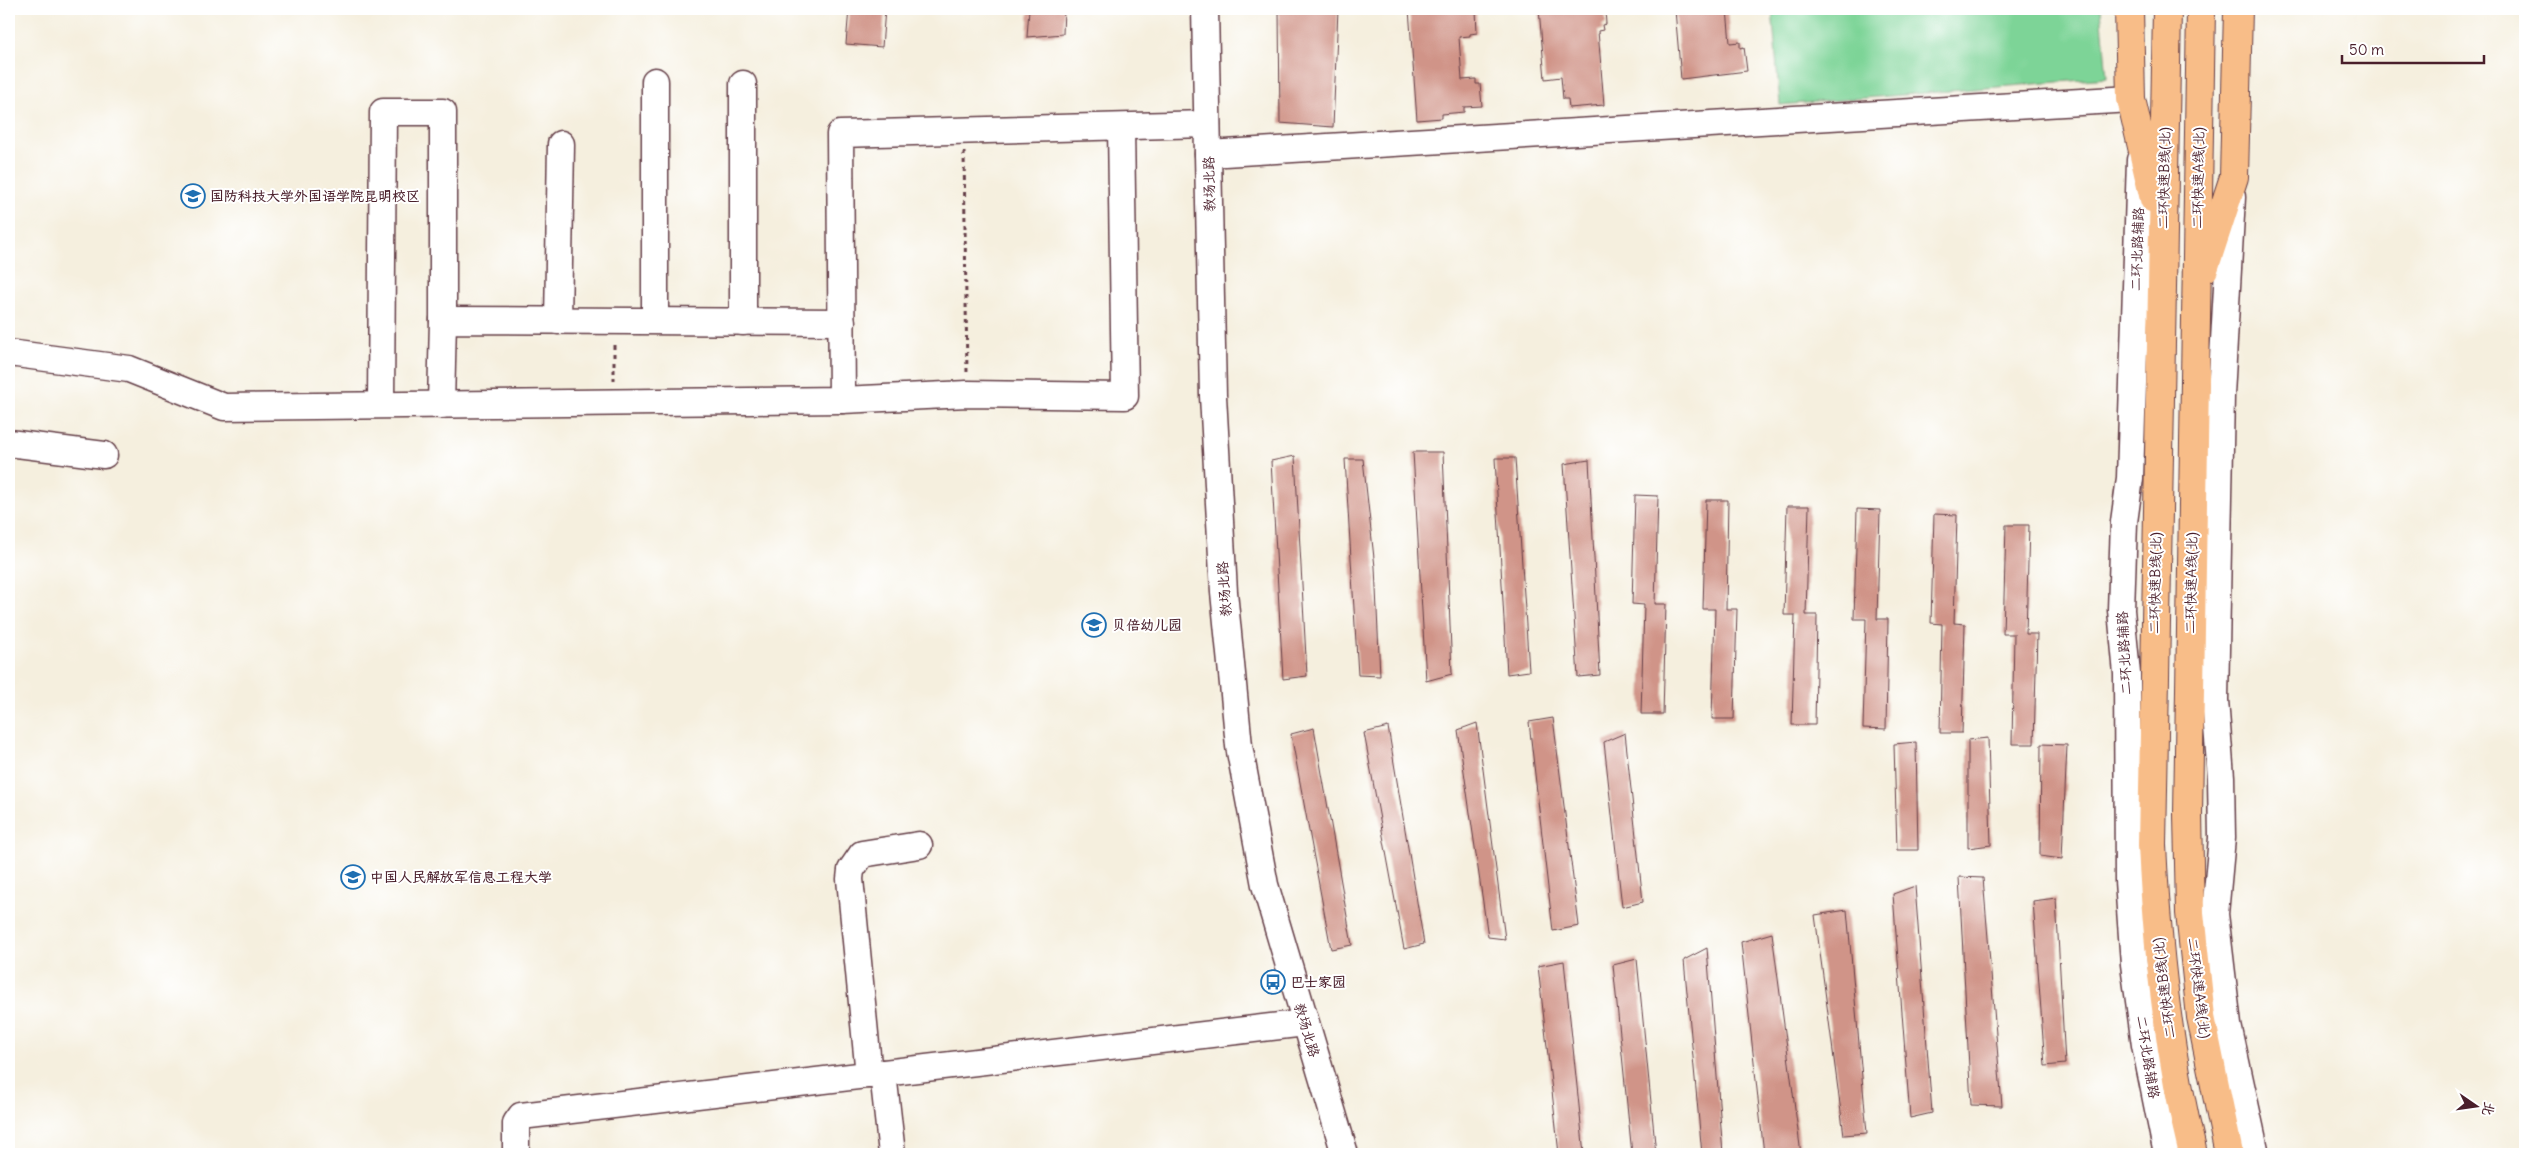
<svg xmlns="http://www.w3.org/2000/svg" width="2534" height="1163" viewBox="0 0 2534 1163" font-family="Delius,'LXGW WenKai TC',sans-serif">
  <rect width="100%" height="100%" fill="#fff"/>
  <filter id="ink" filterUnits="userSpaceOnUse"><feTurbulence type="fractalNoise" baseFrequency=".02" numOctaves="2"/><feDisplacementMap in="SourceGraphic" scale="10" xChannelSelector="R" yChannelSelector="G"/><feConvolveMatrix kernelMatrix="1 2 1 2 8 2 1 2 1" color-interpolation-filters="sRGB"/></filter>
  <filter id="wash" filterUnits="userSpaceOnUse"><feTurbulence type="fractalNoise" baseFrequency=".0096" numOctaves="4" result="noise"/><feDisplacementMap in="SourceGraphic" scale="20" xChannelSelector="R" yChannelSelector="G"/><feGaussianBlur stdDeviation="1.12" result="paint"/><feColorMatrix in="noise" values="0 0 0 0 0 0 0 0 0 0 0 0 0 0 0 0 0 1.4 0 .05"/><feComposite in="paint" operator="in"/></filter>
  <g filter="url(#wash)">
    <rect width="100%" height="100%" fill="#f5efde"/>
    <path fill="#7dd497" stroke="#647a61" d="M1772 9H2101L2107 78 1780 105Z"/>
    <g id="blocks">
      <g fill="#d09488">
        <path d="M849 9H885L882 47 846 44Z"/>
        <path d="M1029 9H1064L1063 34 1027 37Z"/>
        <path d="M1279 9H1338L1333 127 1280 123Z"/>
        <path d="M1409 9H1476L1477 33 1470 34V36L1459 37 1462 80 1476 79V84H1480L1482 106 1464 107V112L1442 114V118L1417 120Z"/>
        <path d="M1539 9H1605L1606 24 1602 25 1603 30 1598 31 1604 105 1569 108 1568 99H1563L1561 77 1545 79Z"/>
        <path d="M1694 9H1727L1730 43 1740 42V48L1744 47 1747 71 1681 79 1675 10Z"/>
        <path d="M1413 452H1443L1452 674 1426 681Z"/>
        <path d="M1295 456 1307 676 1283 679 1271 461Z"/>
        <path d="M1495 458H1515L1529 671 1507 674Z"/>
        <path d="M1345 459H1363L1375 567 1380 676 1358 675Z"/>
        <path d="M1589 460 1600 675 1578 677 1564 464Z"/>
        <path d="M1635 495 1658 496 1655 604H1666L1663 714H1641L1644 605 1632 604Z"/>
        <path d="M1706 500H1728L1726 609H1737L1734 719H1712L1715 609H1703Z"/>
        <path d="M1787 506H1809L1806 615H1817L1815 725H1792L1795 615H1784Z"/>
        <path d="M1857 509 1880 510 1877 619H1888L1886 729 1863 728 1866 619H1854Z"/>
        <path d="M1934 514 1957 515 1954 623 1965 624 1962 733H1940L1942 624 1931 623Z"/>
        <path d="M2006 525H2029L2026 634H2037L2034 744H2012L2014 634H2003Z"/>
        <path d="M1553 718 1579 926 1553 931 1529 722Z"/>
        <path d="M1477 723 1505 939 1488 937 1458 730Z"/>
        <path d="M1388 727 1424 944 1404 949 1364 733Z"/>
        <path d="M1314 728 1352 945 1331 949 1291 734Z"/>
        <path d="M1625 733 1643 902 1622 907 1604 742Z"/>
        <path d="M1988 738 1991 845 1968 848V740Z"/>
        <path d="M1916 742 1918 850H1897L1894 744Z"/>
        <path d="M2041 744 2067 745 2062 859 2040 856Z"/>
        <path d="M1959 877 1983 878 2002 1106 1971 1105Z"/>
        <path d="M1915 886 1932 1113 1910 1118 1893 894Z"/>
        <path d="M2056 898 2065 1064 2045 1066 2033 901Z"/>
        <path d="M1847 910 1867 1133 1844 1135 1815 915Z"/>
        <path d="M1772 933 1801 1154H1764L1741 942Z"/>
        <path d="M1707 948 1723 1154H1702L1684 960Z"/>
        <path d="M1637 959 1656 1154H1632L1613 965Z"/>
        <path d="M1564 961 1584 1154H1559L1538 966Z"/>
      </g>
    </g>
  </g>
  <g filter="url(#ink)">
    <use href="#blocks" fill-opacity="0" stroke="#643e46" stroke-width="1"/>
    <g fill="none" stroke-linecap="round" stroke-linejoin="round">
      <g stroke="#643e46" stroke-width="29">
        <g id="minor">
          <path d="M1205 9 1213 396 1224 592 1239 746 1265 885 1345 1154"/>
          <path d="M655 81V320"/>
          <path d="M1208 154 2131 99"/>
          <path d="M2140 160 2130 478 2124 522 2121 610 2127 674 2128 881 2134 964 2145 1045 2167 1154"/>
          <path d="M2232 197 2221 395 2215 700 2221 777 2222 838 2215 914 2228 1025 2256 1154"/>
          <path d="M558 321 561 144"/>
          <path d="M743 322V84"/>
          <path d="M9 353 129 369 224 407 842 400 840 134 1207 124"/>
          <path d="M842 400 967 394 1125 396 1121 127"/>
          <path d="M381 404 383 112H443V320"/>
          <path d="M441 405 443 320 842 322"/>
          <path d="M9 443 104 455"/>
          <path d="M883 1073 892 1154"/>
          <path d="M869 1075 850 879 851 870 862 854 919 845"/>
          <path d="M516 1154V1123L521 1116 1305 1023"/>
        </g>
      </g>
      <g stroke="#643e46" stroke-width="30">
        <g id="highway">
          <path d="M2129 9 2131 99 2154 199"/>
          <path d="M2167 9 2152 845C2157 950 2168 1053 2193 1154"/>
          <path d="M2201 9 2188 814 2190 913 2201 1017 2229 1154"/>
          <path d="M2204 269 2234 177 2238 9"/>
        </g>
      </g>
      <g stroke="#643e46" stroke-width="3" stroke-dasharray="4 4" stroke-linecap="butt">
        <path d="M964 152 967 374"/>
        <path d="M614 381V343"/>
      </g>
      <use href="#minor" stroke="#fff" stroke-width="26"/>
      <use href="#highway" stroke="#f8bd88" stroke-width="28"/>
    </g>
  </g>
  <defs>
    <g id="university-ring" transform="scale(1.25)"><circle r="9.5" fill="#fff" stroke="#1f6fb2" stroke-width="1.5"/><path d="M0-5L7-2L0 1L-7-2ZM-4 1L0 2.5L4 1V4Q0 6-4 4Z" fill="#1f6fb2"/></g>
    <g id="school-ring" transform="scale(1.25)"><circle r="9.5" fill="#fff" stroke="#1f6fb2" stroke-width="1.5"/><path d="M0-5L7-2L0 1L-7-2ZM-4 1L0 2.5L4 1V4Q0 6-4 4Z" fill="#1f6fb2"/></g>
    <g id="bus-ring" transform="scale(1.25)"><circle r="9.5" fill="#fff" stroke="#1f6fb2" stroke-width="1.5"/><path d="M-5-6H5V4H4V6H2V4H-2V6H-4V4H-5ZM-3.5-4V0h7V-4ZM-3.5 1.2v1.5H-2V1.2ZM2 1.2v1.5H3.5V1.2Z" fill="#1f6fb2"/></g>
  </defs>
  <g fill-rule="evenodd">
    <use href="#university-ring" x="193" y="196"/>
    <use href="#school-ring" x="1094" y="625"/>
    <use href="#university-ring" x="353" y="877"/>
    <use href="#bus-ring" x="1273" y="982"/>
  </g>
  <g text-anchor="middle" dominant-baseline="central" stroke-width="4" stroke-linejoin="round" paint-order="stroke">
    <g font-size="14" fill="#4a1f2b" stroke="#fff">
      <text transform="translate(2164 178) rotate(-89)">二环快速B线(北)</text>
      <text transform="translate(2198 178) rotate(-89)">二环快速A线(北)</text>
      <text transform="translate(1209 184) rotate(-91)">教场北路</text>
      <text transform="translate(2137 249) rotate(-88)">二环北路辅路</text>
      <text transform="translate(2155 583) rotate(-89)">二环快速B线(北)</text>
      <text transform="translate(2191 583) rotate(-89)">二环快速A线(北)</text>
      <text transform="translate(1224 589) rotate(-94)">教场北路</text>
      <text transform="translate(2124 653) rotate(-93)">二环北路辅路</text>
      <text transform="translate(2164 988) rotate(-97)">二环快速B线(北)</text>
      <text transform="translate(2199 988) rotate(83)">二环快速A线(北)</text>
      <text transform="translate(1307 1030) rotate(73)">教场北路</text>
      <text transform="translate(2148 1057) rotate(81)">二环北路辅路</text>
    </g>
    <g font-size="14" font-weight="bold" fill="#4a1f2b" stroke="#fff" text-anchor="start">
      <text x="210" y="196">国防科技大学外国语学院昆明校区</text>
      <text x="1112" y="625">贝倍幼儿园</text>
      <text x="370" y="877">中国人民解放军信息工程大学</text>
      <text x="1290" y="982">巴士家园</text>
    </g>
  </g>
  <rect width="2534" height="1163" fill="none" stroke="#fff" stroke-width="30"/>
  <g transform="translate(2476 1106) rotate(103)" stroke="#ffffff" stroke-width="4" paint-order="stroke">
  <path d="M0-4L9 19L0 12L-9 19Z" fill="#4a1f2b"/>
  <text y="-8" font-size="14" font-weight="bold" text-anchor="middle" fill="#4a1f2b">北</text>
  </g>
  <path d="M2342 55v8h142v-8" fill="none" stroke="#4a1f2b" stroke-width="2.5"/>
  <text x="2349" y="55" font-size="15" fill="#4a1f2b" stroke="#ffffff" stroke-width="4" paint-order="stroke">50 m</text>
</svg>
